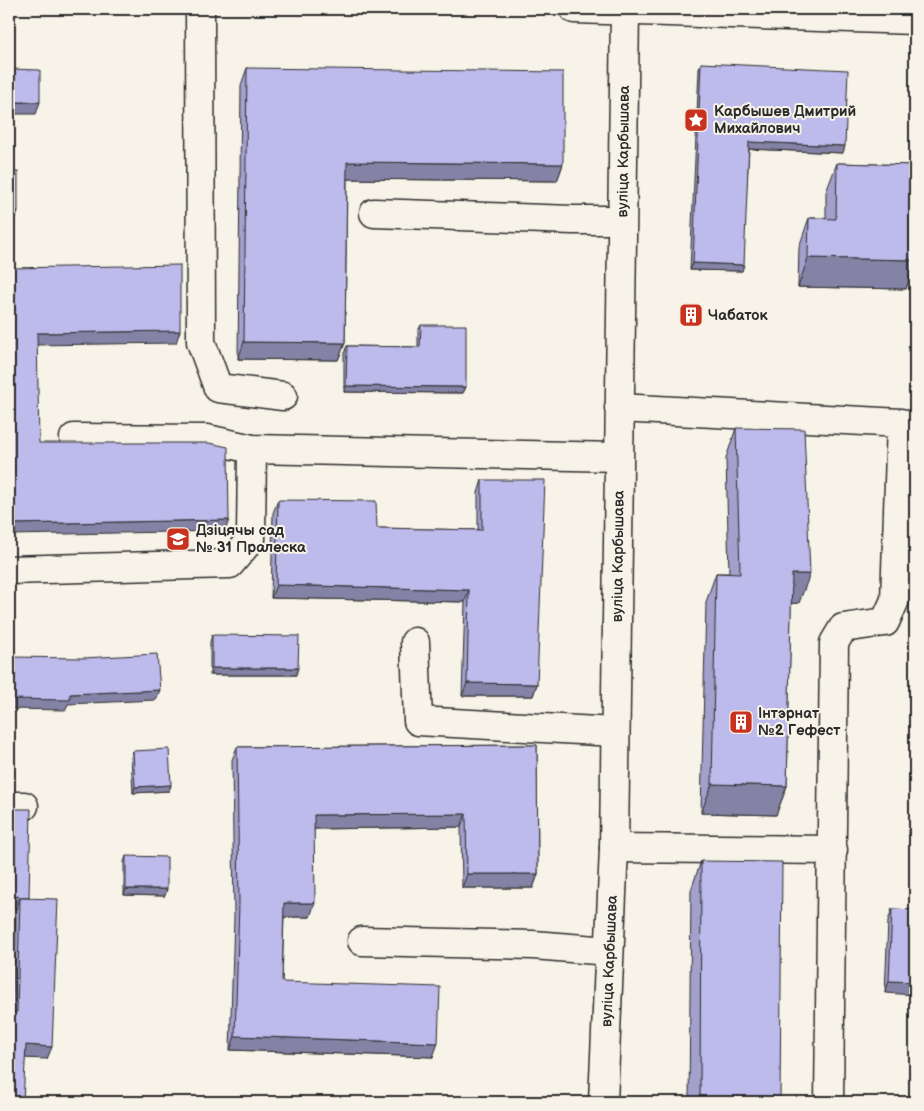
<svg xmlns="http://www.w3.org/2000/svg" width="924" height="1111" viewBox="0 0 924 1111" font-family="'Balsamiq Sans',sans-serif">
  <rect width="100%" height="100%" fill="#f7f3e8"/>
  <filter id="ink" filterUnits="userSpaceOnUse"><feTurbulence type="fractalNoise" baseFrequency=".02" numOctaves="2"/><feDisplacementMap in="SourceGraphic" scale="10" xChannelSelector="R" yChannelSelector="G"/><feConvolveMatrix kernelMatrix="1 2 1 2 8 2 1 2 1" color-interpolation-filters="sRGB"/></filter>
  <g filter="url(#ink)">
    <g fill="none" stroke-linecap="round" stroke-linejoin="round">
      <g stroke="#2b2b2b" stroke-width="31">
        <g id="minor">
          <path d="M200 9 201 342 218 388 283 396"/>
          <path d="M374 213 573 220H621"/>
          <path d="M619 408 901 423 895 600 885 622 843 628 834 643 829 1102"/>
          <path d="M74 438 207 439 252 449 618 457"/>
          <path d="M9 570 230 564 251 539 252 449"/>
          <path d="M415 642 418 721 615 732"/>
          <path d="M9 806H24"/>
          <path d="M614 848 833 850"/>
          <path d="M362 941 533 945 609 951"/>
          <path id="s1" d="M603 1102 614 848 625 10"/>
        </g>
      </g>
      <g stroke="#2b2b2b" stroke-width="31">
        <path id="major" d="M574 9 915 20"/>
      </g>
      <use href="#minor" stroke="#f7f3e8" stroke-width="28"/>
      <use href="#major" stroke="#f7f3e8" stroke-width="28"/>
    </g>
    <g fill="#a3a0cb" stroke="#2b2b2b">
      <path d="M701 63 843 153 749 149 742 271 690 270 699 69Z"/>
      <path d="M247 68 563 164 557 181 347 179 345 343 338 360 238 359 241 85Z"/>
      <path d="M837 163 915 165V262L906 289 798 287 799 247 809 218H826V192Z"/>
      <path d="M421 325 466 387 463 393 344 392V353L347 346 418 347V331Z"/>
      <path d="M736 428 799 603H791L787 786 776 815 701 813 706 602 716 573H729L726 458Z"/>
      <path d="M482 480 537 684 533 696H462L465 602 271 598 273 513 278 500 377 528 478 530V493Z"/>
      <path d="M212 635 296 675H210V642Z"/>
      <path d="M537 745 538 874 533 888H462L461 827 314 829 310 917H284L282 982 433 1057 230 1050 234 917 232 760 237 747Z"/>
      <path d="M133 751 171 785 169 791 133 793 131 757Z"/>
      <path d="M9 807 29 897 47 1059 12 1012 16 909Z"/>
      <path d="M126 856 165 896 124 895V862Z"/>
      <path d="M701 861 780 1102H689L691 890Z"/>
      <path d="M892 909 915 910 885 993 888 921Z"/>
    </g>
    <g fill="#8482a5" stroke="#2b2b2b">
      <path d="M9 102H40L36 114H9Z"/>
      <path d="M749 142 845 146 843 153 747 149Z"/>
      <path d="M347 162 563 164 557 181 341 179Z"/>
      <path d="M9 211H18L16 217H9Z"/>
      <path d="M808 258 915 260V262L906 289 798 287Z"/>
      <path d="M693 263 744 265 742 271 690 270Z"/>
      <path d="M180 331 176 343 33 345 37 333Z"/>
      <path d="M244 342 345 343 338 360 238 359Z"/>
      <path d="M346 386 466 387 463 393 344 392Z"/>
      <path d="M229 520 225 531 9 535V524Z"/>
      <path d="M792 574H810L799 603 781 604Z"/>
      <path d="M276 585 469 590 465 602 271 598Z"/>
      <path d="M212 668H298L296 675H210Z"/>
      <path d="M467 683 537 684 533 696H462Z"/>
      <path d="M160 690 156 700 68 704 66 710 9 709V699L70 694Z"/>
      <path d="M712 784 787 786 776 815 701 813Z"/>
      <path d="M171 785 169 791 133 793 135 787Z"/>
      <path d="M466 814 461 827 309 829 314 815Z"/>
      <path d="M467 874H538L533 888H462Z"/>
      <path d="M126 889H167L165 896 124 895Z"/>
      <path d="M9 896 29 897 24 909 20 898 16 909H9Z"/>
      <path d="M284 903H315L310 917H279Z"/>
      <path d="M889 981 915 982V995L885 993Z"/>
      <path d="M235 1036 438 1043 433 1057 230 1050Z"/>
      <path d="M26 1045 52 1047 47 1059 21 1058Z"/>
    </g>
    <g fill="#bdbaec" stroke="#2b2b2b">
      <path d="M701 63 848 70 845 146 749 142 744 265 693 263Z"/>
      <path d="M247 68 563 72V164L347 162 345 343 244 342Z"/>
      <path d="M9 69 40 70V102H9Z"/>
      <path d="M837 163 915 165V260L808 258 809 218 836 219Z"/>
      <rect x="9" y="172" width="9" height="39"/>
      <path d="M180 265V331L37 333 39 443H209L228 447 229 520 9 524V268Z"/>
      <path d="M421 325H466V387L346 386 347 346 420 347Z"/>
      <path d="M736 428 804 429 810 574H792L787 786 712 784 716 573 740 574Z"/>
      <path d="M482 480H545L537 684 467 683 469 590 276 585 278 500 376 501 377 528 482 530Z"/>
      <path d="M212 635 299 636 298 668H212Z"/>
      <path d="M157 654 160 690 70 694V700L9 699V657L83 658Z"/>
      <path d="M537 745 538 874H467L466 814 314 815 315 903H284L282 982 440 987 438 1043 235 1036 239 903 237 747Z"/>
      <path d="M169 749 171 785 135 787 133 751Z"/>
      <path d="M9 807 14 809H31L29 897 9 896Z"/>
      <path d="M126 856 167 857V889H126Z"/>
      <path d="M701 861 782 862 780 1102H700Z"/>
      <path d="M20 898 58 899 52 1047 26 1045 23 1102H9V1012H17Z"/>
      <path d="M892 909 915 910V982L889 981Z"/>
    </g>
  </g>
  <defs>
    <g id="sight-square" transform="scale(1.25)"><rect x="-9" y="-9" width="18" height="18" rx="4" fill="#c8321e" stroke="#f7f3e8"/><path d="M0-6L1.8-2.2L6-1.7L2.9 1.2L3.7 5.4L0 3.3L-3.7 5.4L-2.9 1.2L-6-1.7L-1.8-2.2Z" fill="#fff"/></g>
    <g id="building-square" transform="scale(1.25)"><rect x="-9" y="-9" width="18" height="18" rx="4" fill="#c8321e" stroke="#f7f3e8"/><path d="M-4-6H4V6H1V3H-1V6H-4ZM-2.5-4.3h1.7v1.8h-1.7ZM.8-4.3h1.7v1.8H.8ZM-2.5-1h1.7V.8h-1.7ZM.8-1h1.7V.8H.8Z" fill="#fff"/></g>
    <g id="school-square" transform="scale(1.25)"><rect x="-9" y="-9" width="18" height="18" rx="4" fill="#c8321e" stroke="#f7f3e8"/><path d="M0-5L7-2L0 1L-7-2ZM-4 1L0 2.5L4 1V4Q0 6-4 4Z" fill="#fff"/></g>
  </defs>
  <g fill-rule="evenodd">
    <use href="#sight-square" x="696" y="120"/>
    <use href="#building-square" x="691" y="315"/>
    <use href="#school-square" x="178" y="539"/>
    <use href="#building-square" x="741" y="722"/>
  </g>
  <g text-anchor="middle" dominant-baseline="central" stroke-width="4" stroke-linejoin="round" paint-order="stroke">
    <g font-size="15" font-weight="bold" fill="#2b2b2b" stroke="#f7f3e8" text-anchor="start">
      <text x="714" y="111">Карбышев Дмитрий<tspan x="714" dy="17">Михайлович</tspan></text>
      <text x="708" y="315">Чабаток</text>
      <text x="196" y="530">Дзіцячы сад<tspan x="196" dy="17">№ 31 Пралеска</tspan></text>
      <text x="758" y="713">Інтэрнат<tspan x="758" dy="17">№2 Гефест</tspan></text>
    </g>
    <g font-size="15" fill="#2b2b2b" stroke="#f7f3e8">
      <text stroke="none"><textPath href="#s1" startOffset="951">вуліца Карбышава</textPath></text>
      <text stroke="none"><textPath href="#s1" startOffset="546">вуліца Карбышава</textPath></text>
      <text stroke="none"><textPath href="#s1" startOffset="141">вуліца Карбышава</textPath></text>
    </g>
  </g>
  <rect width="924" height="1111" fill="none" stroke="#f7f3e8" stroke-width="30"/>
  <rect x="15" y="15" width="894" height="1081" fill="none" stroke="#2b2b2b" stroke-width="2" filter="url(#ink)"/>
</svg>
